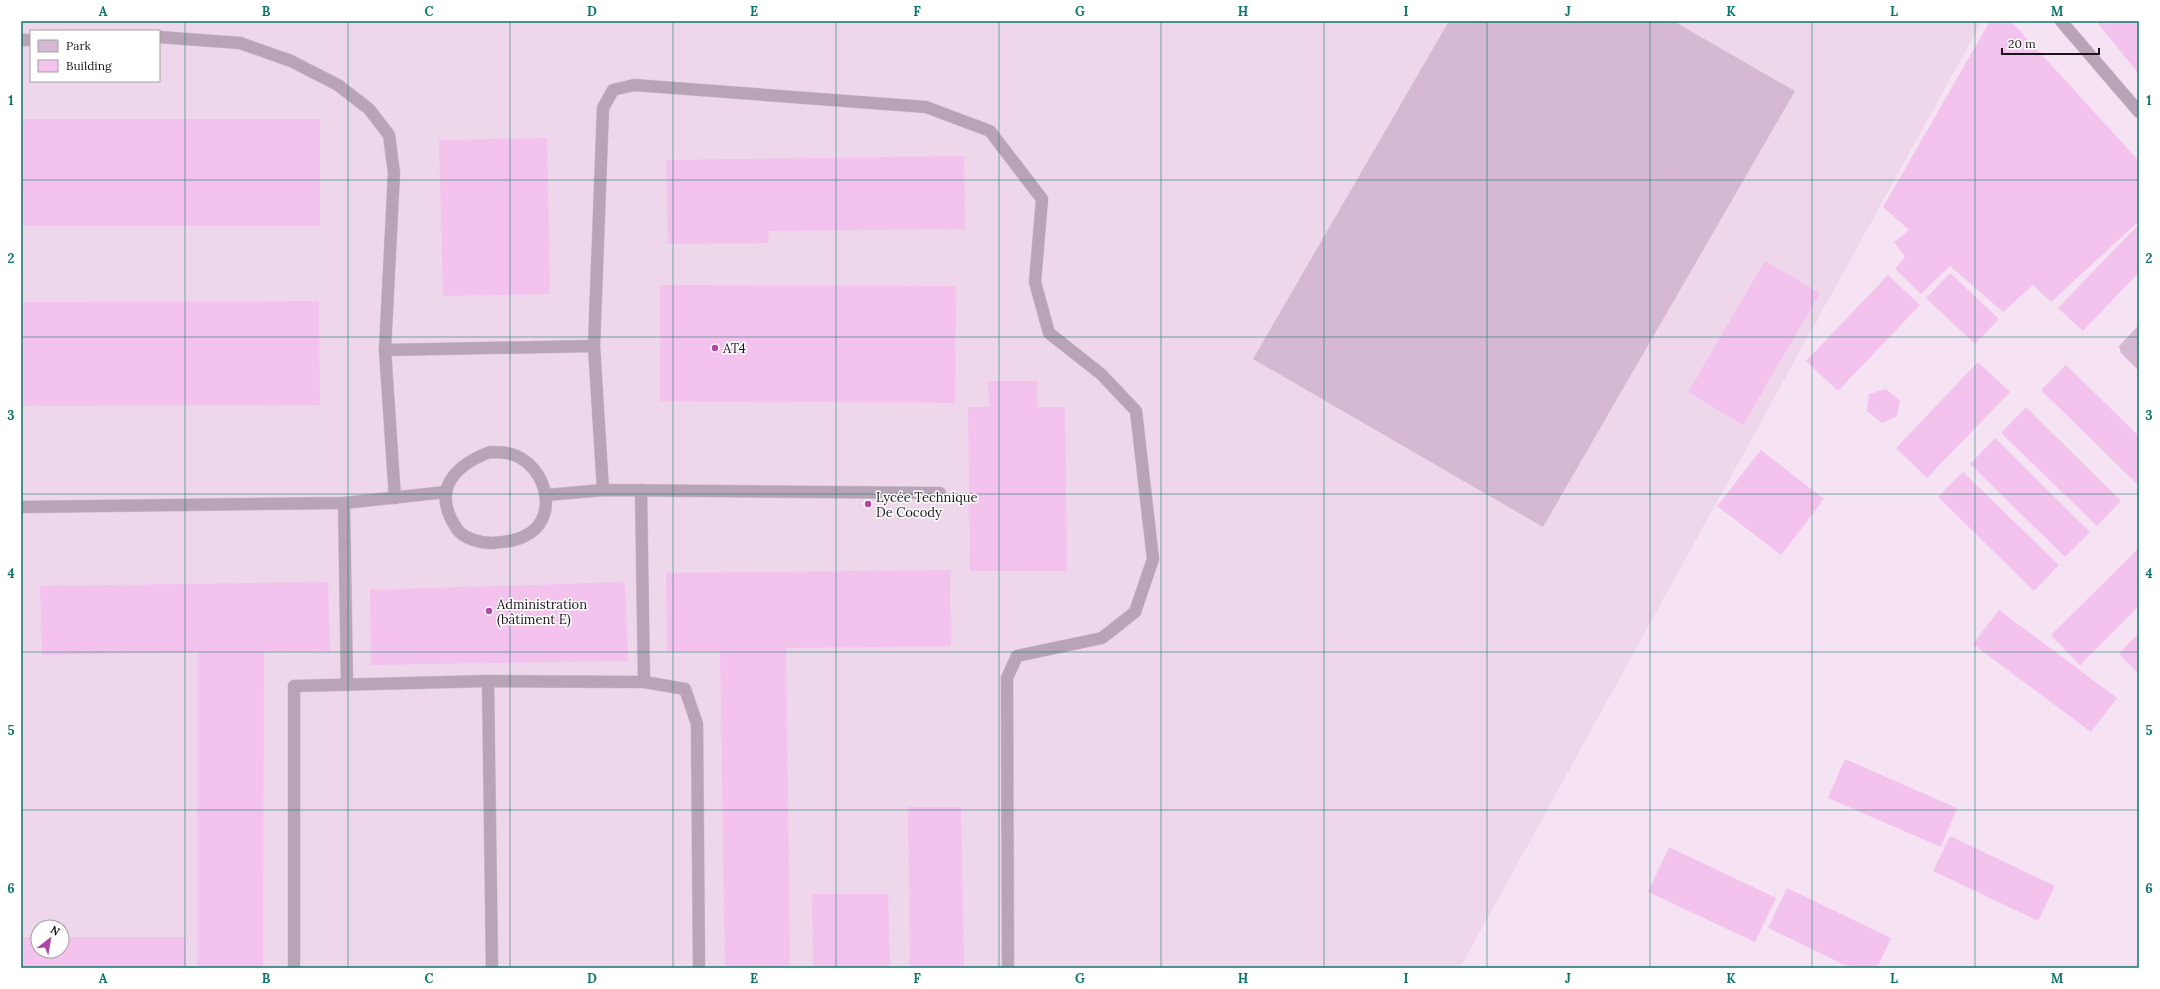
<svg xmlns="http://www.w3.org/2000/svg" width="2160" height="989" viewBox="0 0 2160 989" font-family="Lora,serif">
  <rect width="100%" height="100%" fill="#f5e3f3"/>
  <path fill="#eed6eb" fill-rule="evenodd" d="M21 21H1982L1460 968H21ZM31 31H159V81H31ZM38 927H62V951H38Z"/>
  <g fill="#d5b8d1">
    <path d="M1449 21H1673L1795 91 1543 527 1253 359Z"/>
    <path d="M2139 325V371L2121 353 2119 346Z"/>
  </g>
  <g fill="#f3c3ee">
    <path d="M1990 21H2011L2139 161V221L2051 302 2033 285 2003 312 1950 266 1921 294 1895 269 1905 257 1894 242 1909 230 1883 207Z"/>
    <path d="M2096 21H2139V74Z"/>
    <rect x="21" y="119" width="299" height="107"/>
    <path d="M547 138 550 294 443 296 439 140Z"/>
    <path d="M964 156 965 229 768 231 769 243 668 244 666 160Z"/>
    <path d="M2139 224V272L2083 331 2058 308Z"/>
    <path d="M1765 261 1820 293 1743 425 1688 392Z"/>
    <path d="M1950 273 1999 319 1975 344 1926 298Z"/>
    <path d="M1888 275 1920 305 1838 391 1806 361Z"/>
    <path d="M660 285 956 286 955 403 660 401Z"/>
    <path d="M319 301 320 405 21 406V302Z"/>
    <path d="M1978 362 2010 392 1927 478 1896 448Z"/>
    <path d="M2066 365 2139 436V481L2137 484 2041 390Z"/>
    <path d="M988 381H1037V407H1065L1067 571H970L968 407H989Z"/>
    <path d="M1886 389 1900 401 1897 416 1882 423 1867 411 1869 394Z"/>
    <path d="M2026 407 2121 501 2097 526 2001 433Z"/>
    <path d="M1995 438 2090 532 2065 557 1970 464Z"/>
    <path d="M1761 450 1824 499 1781 555 1717 506Z"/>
    <path d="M1963 472 2059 565 2034 591 1938 497Z"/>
    <path d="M2139 548V606L2080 665 2051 635Z"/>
    <path d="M950 570 951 646 786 648 790 968H725L720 651H667L666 573Z"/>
    <path d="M328 582 330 651 264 652 263 968H197V652L42 655 40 586Z"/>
    <path d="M625 582 628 661 371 665 370 590Z"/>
    <path d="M1999 610 2117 698 2091 732 1973 644Z"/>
    <path d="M2139 632V674L2119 654Z"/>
    <path d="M1845 759 1957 808 1941 847 1828 798Z"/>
    <path d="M908 807H961L964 968H910Z"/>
    <path d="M1950 836 2055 886 2038 921 1933 871Z"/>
    <path d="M1669 847 1776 898 1755 942 1648 892Z"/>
    <path d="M1787 888 1891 938 1877 968H1851L1768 928Z"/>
    <path d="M812 894H888L890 968H813Z"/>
    <path d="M21 937H38V951H62V937H185V968H21Z"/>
  </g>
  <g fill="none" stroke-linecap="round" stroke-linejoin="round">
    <g stroke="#d2c2d0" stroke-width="13">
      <g id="lane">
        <path d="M2061 21 2139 112"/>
        <path d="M159 37 240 43 291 61 338 85 369 109 389 135 394 173 385 350 395 498"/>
        <path d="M21 40H31"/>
        <path d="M594 346 603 108 613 90 634 85 926 107 990 131 1042 199 1035 282 1049 333 1101 374 1136 411 1153 559 1135 612 1102 638 1017 656 1007 678 1008 968"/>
        <path d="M385 350 594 346 603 490"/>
        <path d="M490 452C497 452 505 452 511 454 544 463 560 513 530 533 518 541 505 542 492 543 481 543 464 539 457 529 431 491 453 466 490 452Z"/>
        <path d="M641 490 644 682 685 689 697 724 699 968"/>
        <path d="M547 495 603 490 940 493"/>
        <path d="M344 503 347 685"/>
        <path d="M21 507 344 503 446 492"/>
        <path d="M488 681 492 968"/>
        <path d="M294 968V686L488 681 644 682"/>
      </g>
    </g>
    <use href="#lane" stroke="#b8a4b6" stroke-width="12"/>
  </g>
  <path fill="none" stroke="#0f766e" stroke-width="1" stroke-opacity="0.55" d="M185 21V968M348 21V968M510 21V968M673 21V968M836 21V968M999 21V968M1161 21V968M1324 21V968M1487 21V968M1650 21V968M1812 21V968M1975 21V968M21 180H2139M21 337H2139M21 494H2139M21 652H2139M21 810H2139"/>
  <g fill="#af46a8" stroke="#fff" stroke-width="1.5">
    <circle cx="715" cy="348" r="4"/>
    <circle cx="868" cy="504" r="4"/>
    <circle cx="489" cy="611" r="4"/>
  </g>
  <g text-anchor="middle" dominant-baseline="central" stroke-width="3" stroke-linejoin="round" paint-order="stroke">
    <g font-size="13" fill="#1a141a" stroke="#fff" text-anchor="start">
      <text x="723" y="348">AT4</text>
      <text x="876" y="497">Lycée Technique<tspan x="876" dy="15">De Cocody</tspan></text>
      <text x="497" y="604">Administration<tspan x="497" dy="15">(bâtiment E)</tspan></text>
    </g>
  </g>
  <rect width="2160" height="989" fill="none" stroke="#ffffff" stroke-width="44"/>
  <rect x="30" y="30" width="130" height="52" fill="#ffffff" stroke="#a3a1a3"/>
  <rect x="38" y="40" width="20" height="12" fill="#d5b8d1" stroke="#a3a1a3"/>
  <text x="66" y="50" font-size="12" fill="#1a141a">Park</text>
  <rect x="38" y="60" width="20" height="12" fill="#f3c3ee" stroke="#a3a1a3"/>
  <text x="66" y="70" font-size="12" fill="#1a141a">Building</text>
  <g transform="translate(50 939) rotate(31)"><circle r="19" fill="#ffffff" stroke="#a3a1a3"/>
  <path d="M0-3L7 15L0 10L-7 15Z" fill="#af46a8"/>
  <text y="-6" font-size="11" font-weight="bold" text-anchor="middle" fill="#1a141a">N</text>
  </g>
  <path d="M2002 48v6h97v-6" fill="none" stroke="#1a141a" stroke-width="2"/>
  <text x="2008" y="48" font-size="12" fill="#1a141a" stroke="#ffffff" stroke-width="3" paint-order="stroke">20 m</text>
  <rect x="22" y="22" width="2116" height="945" fill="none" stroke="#0f766e" stroke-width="1.5"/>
  <g font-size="13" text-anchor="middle" font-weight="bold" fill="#0f766e">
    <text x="103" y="16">A</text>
    <text x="266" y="16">B</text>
    <text x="429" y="16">C</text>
    <text x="592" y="16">D</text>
    <text x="754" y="16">E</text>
    <text x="917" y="16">F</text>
    <text x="1080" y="16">G</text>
    <text x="1243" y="16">H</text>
    <text x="1406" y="16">I</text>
    <text x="1568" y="16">J</text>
    <text x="1731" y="16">K</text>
    <text x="1894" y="16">L</text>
    <text x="2057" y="16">M</text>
    <text x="11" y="105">1</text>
    <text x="2149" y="105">1</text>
    <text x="11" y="263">2</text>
    <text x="2149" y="263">2</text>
    <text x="11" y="420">3</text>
    <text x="2149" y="420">3</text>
    <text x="11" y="578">4</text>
    <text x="2149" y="578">4</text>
    <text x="11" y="735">5</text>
    <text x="2149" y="735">5</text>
    <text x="11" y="893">6</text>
    <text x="2149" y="893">6</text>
    <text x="103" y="983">A</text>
    <text x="266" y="983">B</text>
    <text x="429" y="983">C</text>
    <text x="592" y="983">D</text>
    <text x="754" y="983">E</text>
    <text x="917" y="983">F</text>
    <text x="1080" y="983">G</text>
    <text x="1243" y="983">H</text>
    <text x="1406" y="983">I</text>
    <text x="1568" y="983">J</text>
    <text x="1731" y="983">K</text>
    <text x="1894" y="983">L</text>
    <text x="2057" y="983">M</text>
  </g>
</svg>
